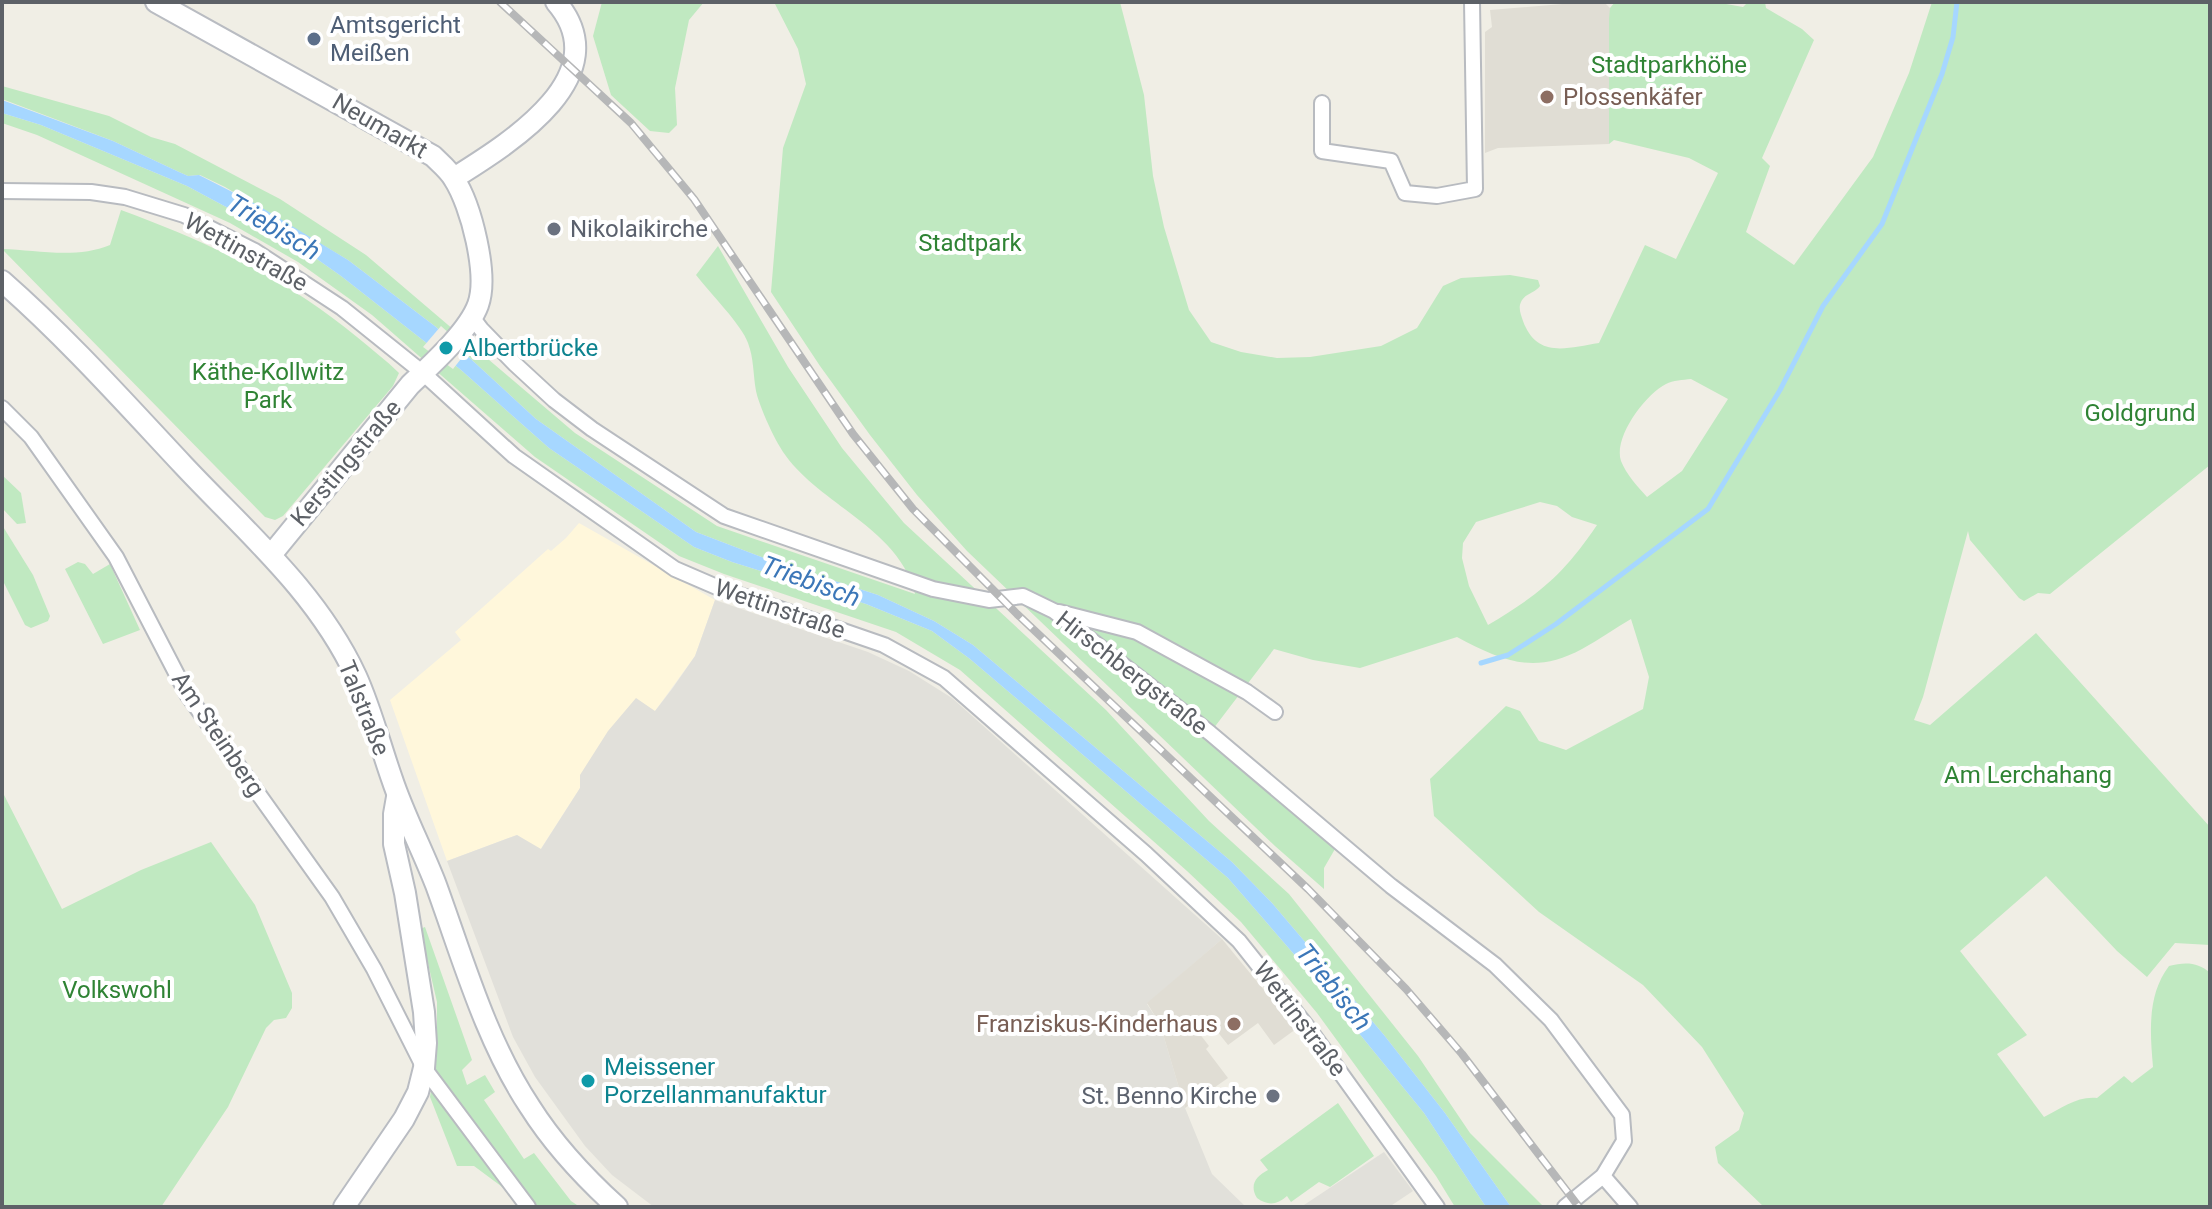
<svg xmlns="http://www.w3.org/2000/svg" width="2212" height="1209" viewBox="0 0 2212 1209" font-family="Roboto,sans-serif">
  <rect width="100%" height="100%" fill="#f0eee5"/>
  <path fill="#fff7db" d="M579 523 715 600 695 656 655 711 580 788 540 850 517 835 447 861 390 700 461 640 455 632 548 549 551 551 566 538Z"/>
  <g fill="#e1e0da">
    <path d="M715 600 868 652 909 671 952 698 1222 939 1147 1004 1160 1024 1185 1108 1212 1174 1246 1207H654L612 1175 585 1146 535 1077 513 1037 447 861 517 835 541 849 580 788V775L608 731 636 698 655 711 672 689 695 656Z"/>
    <path d="M1384 1152 1413 1191 1389 1207H1301Z"/>
  </g>
  <g fill="#e0ddd4">
    <path d="M1586 2H1604L1610 8 1609 144 1498 148 1485 153V32L1492 27 1490 10Z"/>
    <path d="M1222 939 1296 1029 1274 1045 1258 1023 1228 1045 1205 1016 1193 1025 1209 1046 1206 1049 1228 1078 1185 1108 1160 1024 1147 1003Z"/>
  </g>
  <g fill="#c0e9c1" fill-rule="evenodd">
    <path d="M602 2H704L689 20 675 88 677 125 669 133 650 131 611 95 593 36Z"/>
    <path d="M774 2H1120L1144 95 1153 176 1164 227 1189 310 1211 342 1241 352 1277 358 1310 357 1381 346 1417 328 1443 286 1461 278 1510 275 1538 280 1540 286C1535 293 1524 294 1521 302 1518 308 1521 315 1523 321 1537 359 1567 348 1599 343L1645 245 1676 259 1718 173 1689 158 1614 140 1609 144V18L1610 8 1615 2H1715L1743 7 1748 2H1765L1766 8 1802 29 1814 40 1762 158 1770 166 1746 232 1794 265 1873 157 1909 73 1932 2H2210V465L2050 594 2038 593 2024 601 2019 598 1970 540 1968 531 1923 697 1914 720 1930 725 2036 633 2210 827V945L2175 943 2147 977 2117 951 2046 876 1960 951 2027 1035 1997 1054 2044 1117C2062 1108 2077 1096 2097 1098L2124 1076 2132 1083 2153 1067C2150 1032 2147 995 2169 966 2185 962 2198 962 2210 973V1207H1764L1718 1163 1715 1147 1739 1130 1744 1113 1702 1047 1643 985 1539 912 1434 816 1430 779 1506 706 1520 711 1539 741 1566 750 1643 709 1649 677 1631 619C1615 628 1599 640 1582 649 1534 675 1502 661 1457 637L1360 668 1313 660 1274 649 1210 733 1339 842 1324 868V889L1275 846 967 551 917 495 870 435 820 366 771 292 783 148 806 84 798 49ZM1691 379 1728 399 1682 471 1647 497C1638 487 1626 474 1621 461 1613 437 1646 394 1666 384 1673 380 1683 380 1691 379ZM1540 502 1557 506 1572 517 1597 525C1563 575 1540 594 1488 625L1469 586 1462 558 1463 543 1476 522Z"/>
    <path d="M2 86 109 116 151 137 175 144 280 199 366 255 575 433 717 526 915 594C899 526 812 502 780 447 772 434 759 405 756 391 753 374 754 359 748 343 742 325 709 292 696 275L718 246 788 367 842 448 904 523 1106 710 1209 821 1289 894 1418 1056 1470 1133 1544 1207H1511L1445 1113 1384 1035 1272 903 1232 862 973 645 934 621 878 595 764 558 696 532 536 419 436 327 348 260 225 187 200 175 188 176 179 172 113 141 2 99Z"/>
    <path d="M2 113 41 125 187 186 297 245 341 276 461 370 549 448 694 547 732 562 866 604 932 631 970 659 1228 878 1305 967 1424 1113 1486 1207H1455L1436 1176 1317 1013 1241 922 1187 871 960 670 896 632 724 574 679 556 535 457 372 315 298 262 230 223 37 135 2 123Z"/>
    <path d="M121 210C208 242 285 278 357 337 371 349 386 360 399 373L393 386 283 516 275 520 265 517 2 249C36 250 77 259 110 245Z"/>
    <path d="M2 475 21 493 26 523 17 524 2 508Z"/>
    <path d="M2 525 33 575 50 616 48 621 31 628 25 625 2 579Z"/>
    <path d="M78 562 85 564 93 574 110 564 140 630 103 644 65 569Z"/>
    <path d="M2 791 62 909 141 870 211 842 255 905 292 993V1008L286 1018 274 1020 266 1028 228 1107 161 1207H2Z"/>
    <path d="M425 927 472 1060 462 1070 467 1085 485 1075 495 1092 484 1100 524 1159 534 1153 571 1201 580 1207H529L474 1166H457L430 1097 437 1054V1002L420 929Z"/>
    <path d="M1338 1103 1374 1156 1330 1187 1319 1182 1291 1202 1287 1196C1277 1205 1268 1206 1257 1198 1249 1185 1256 1176 1268 1170L1260 1160Z"/>
  </g>
  <path fill="#a6d7ff" d="M2 100 113 141 179 172 188 176 199 175 254 203 348 260 436 327 536 419 696 532 764 558 878 595 934 621 973 645 1232 862 1272 903 1384 1035 1445 1113 1511 1207H1486L1424 1113 1305 967 1228 878 970 659 932 631 866 604 732 562 694 547 549 448 461 370 341 276 297 245 187 186 41 125 2 113Z"/>
  <path fill="#f0eee5" d="M441 326 468 350 453 369 423 347Z"/>
  <g fill="none" stroke-linecap="round" stroke-linejoin="round">
    <path stroke="#a6d7ff" stroke-width="5" d="M1481 663 1508 655 1556 624 1708 509 1780 390 1823 306 1882 224 1942 74 1953 37 1957 2"/>
    <g stroke="#b8bbc0" stroke-width="18">
      <g id="street">
        <path d="M1322 103V151L1391 161 1405 193 1437 196 1475 189 1472 2"/>
        <path d="M2 191 91 192 125 197 184 215 255 251 342 308 423 373 514 456 675 569 719 588 884 645 944 678 1146 854 1239 941 1309 1029 1437 1207"/>
        <path d="M472 317 481 329 515 364 554 400 592 429 724 516 933 589 989 600 1023 596 1054 611 1210 733 1391 886 1495 965 1551 1020 1622 1115 1624 1141 1603 1176 1565 1207"/>
        <path d="M2 408 31 437 116 557 187 694 332 897 374 969 424 1068 528 1207"/>
        <path d="M1059 612 1137 632 1247 692 1275 712"/>
        <path d="M1603 1176 1630 1207"/>
      </g>
    </g>
    <g stroke="#b9bcc2" stroke-width="24">
      <g id="secondary">
        <path d="M156 2 433 156C440 163 449 170 454 179 471 205 489 275 478 305 468 332 431 365 410 385L271 555"/>
        <path d="M454 178C508 144 620 76 556 2"/>
        <path d="M2 281C67 338 125 403 184 466 246 532 317 592 356 676 371 709 380 745 392 779 404 815 422 849 436 885 463 959 486 1041 530 1107 554 1145 584 1177 617 1207"/>
        <path d="M344 1207 404 1119 418 1092 424 1068 426 1043 424 1012 405 893 394 844V814L397 797"/>
      </g>
    </g>
    <use href="#street" stroke="#fff" stroke-width="14"/>
    <use href="#secondary" stroke="#fff" stroke-width="20"/>
    <g stroke="#b6b7b8" stroke-width="8">
      <path id="rail" d="M500 2 631 123 694 199 853 434 913 509 1017 614 1308 889 1406 989 1462 1054 1579 1207"/>
    </g>
    <use href="#rail" stroke="#fff" stroke-width="5" stroke-dasharray="15" stroke-linecap="butt"/>
  </g>
  <circle fill="#5c6f8a" stroke="#fff" stroke-width="3" cx="314" cy="39" r="8"/>
  <g fill="#8d6e63" stroke="#fff" stroke-width="3">
    <circle cx="1547" cy="97" r="8"/>
    <circle cx="1234" cy="1024" r="8"/>
  </g>
  <g fill="#6b7280" stroke="#fff" stroke-width="3">
    <circle cx="554" cy="229" r="8"/>
    <circle cx="1273" cy="1096" r="8"/>
  </g>
  <g fill="#0f9aa8" stroke="#fff" stroke-width="3">
    <circle cx="446" cy="348" r="8"/>
    <circle cx="588" cy="1081" r="8"/>
  </g>
  <g text-anchor="middle" dominant-baseline="central" stroke-width="8" stroke-linejoin="round" paint-order="stroke">
    <g font-size="24" fill="#4e5e75" stroke="#fff" text-anchor="start">
      <text x="330" y="25">Amtsgericht<tspan x="330" dy="28">Meißen</tspan></text>
    </g>
    <g font-size="24" fill="#2f8334" stroke="#fff">
      <text x="1669" y="65">Stadtparkhöhe</text>
      <text x="970" y="243">Stadtpark</text>
      <text x="268" y="372">Käthe-Kollwitz<tspan x="268" dy="28">Park</tspan></text>
      <text x="2140" y="413">Goldgrund</text>
      <text x="2028" y="775">Am Lerchahang</text>
      <text x="117" y="990">Volkswohl</text>
    </g>
    <g font-size="24" fill="#785e54" stroke="#fff" text-anchor="start">
      <text x="1563" y="97">Plossenkäfer</text>
      <text x="1218" y="1024" text-anchor="end">Franziskus-Kinderhaus</text>
    </g>
    <g font-size="24" fill="#5d6167" stroke="#fff">
      <text transform="translate(380 126) rotate(30)">Neumarkt</text>
      <text transform="translate(246 252) rotate(29)">Wettinstraße</text>
      <text transform="translate(346 463) rotate(-50)">Kerstingstraße</text>
      <text transform="translate(780 609) rotate(19)">Wettinstraße</text>
      <text transform="translate(1132 673) rotate(38)">Hirschbergstraße</text>
      <text transform="translate(364 708) rotate(68)">Talstraße</text>
      <text transform="translate(218 734) rotate(56)">Am Steinberg</text>
      <text transform="translate(1300 1019) rotate(53)">Wettinstraße</text>
    </g>
    <g font-size="24" fill="#5b616d" stroke="#fff" text-anchor="start">
      <text x="570" y="229">Nikolaikirche</text>
      <text x="1257" y="1096" text-anchor="end">St. Benno Kirche</text>
    </g>
    <g font-size="24" fill="#0d838f" stroke="#fff" text-anchor="start">
      <text x="462" y="348">Albertbrücke</text>
      <text x="604" y="1067">Meissener<tspan x="604" dy="28">Porzellanmanufaktur</tspan></text>
    </g>
    <g font-size="26" font-style="italic" fill="#3c77b8" stroke="#fff">
      <text transform="translate(274 227) rotate(31)">Triebisch</text>
      <text transform="translate(811 581) rotate(20)">Triebisch</text>
      <text transform="translate(1334 987) rotate(51)">Triebisch</text>
    </g>
  </g>
  <rect width="2212" height="1209" fill="none" stroke="#5d6167" stroke-width="8"/>
</svg>
